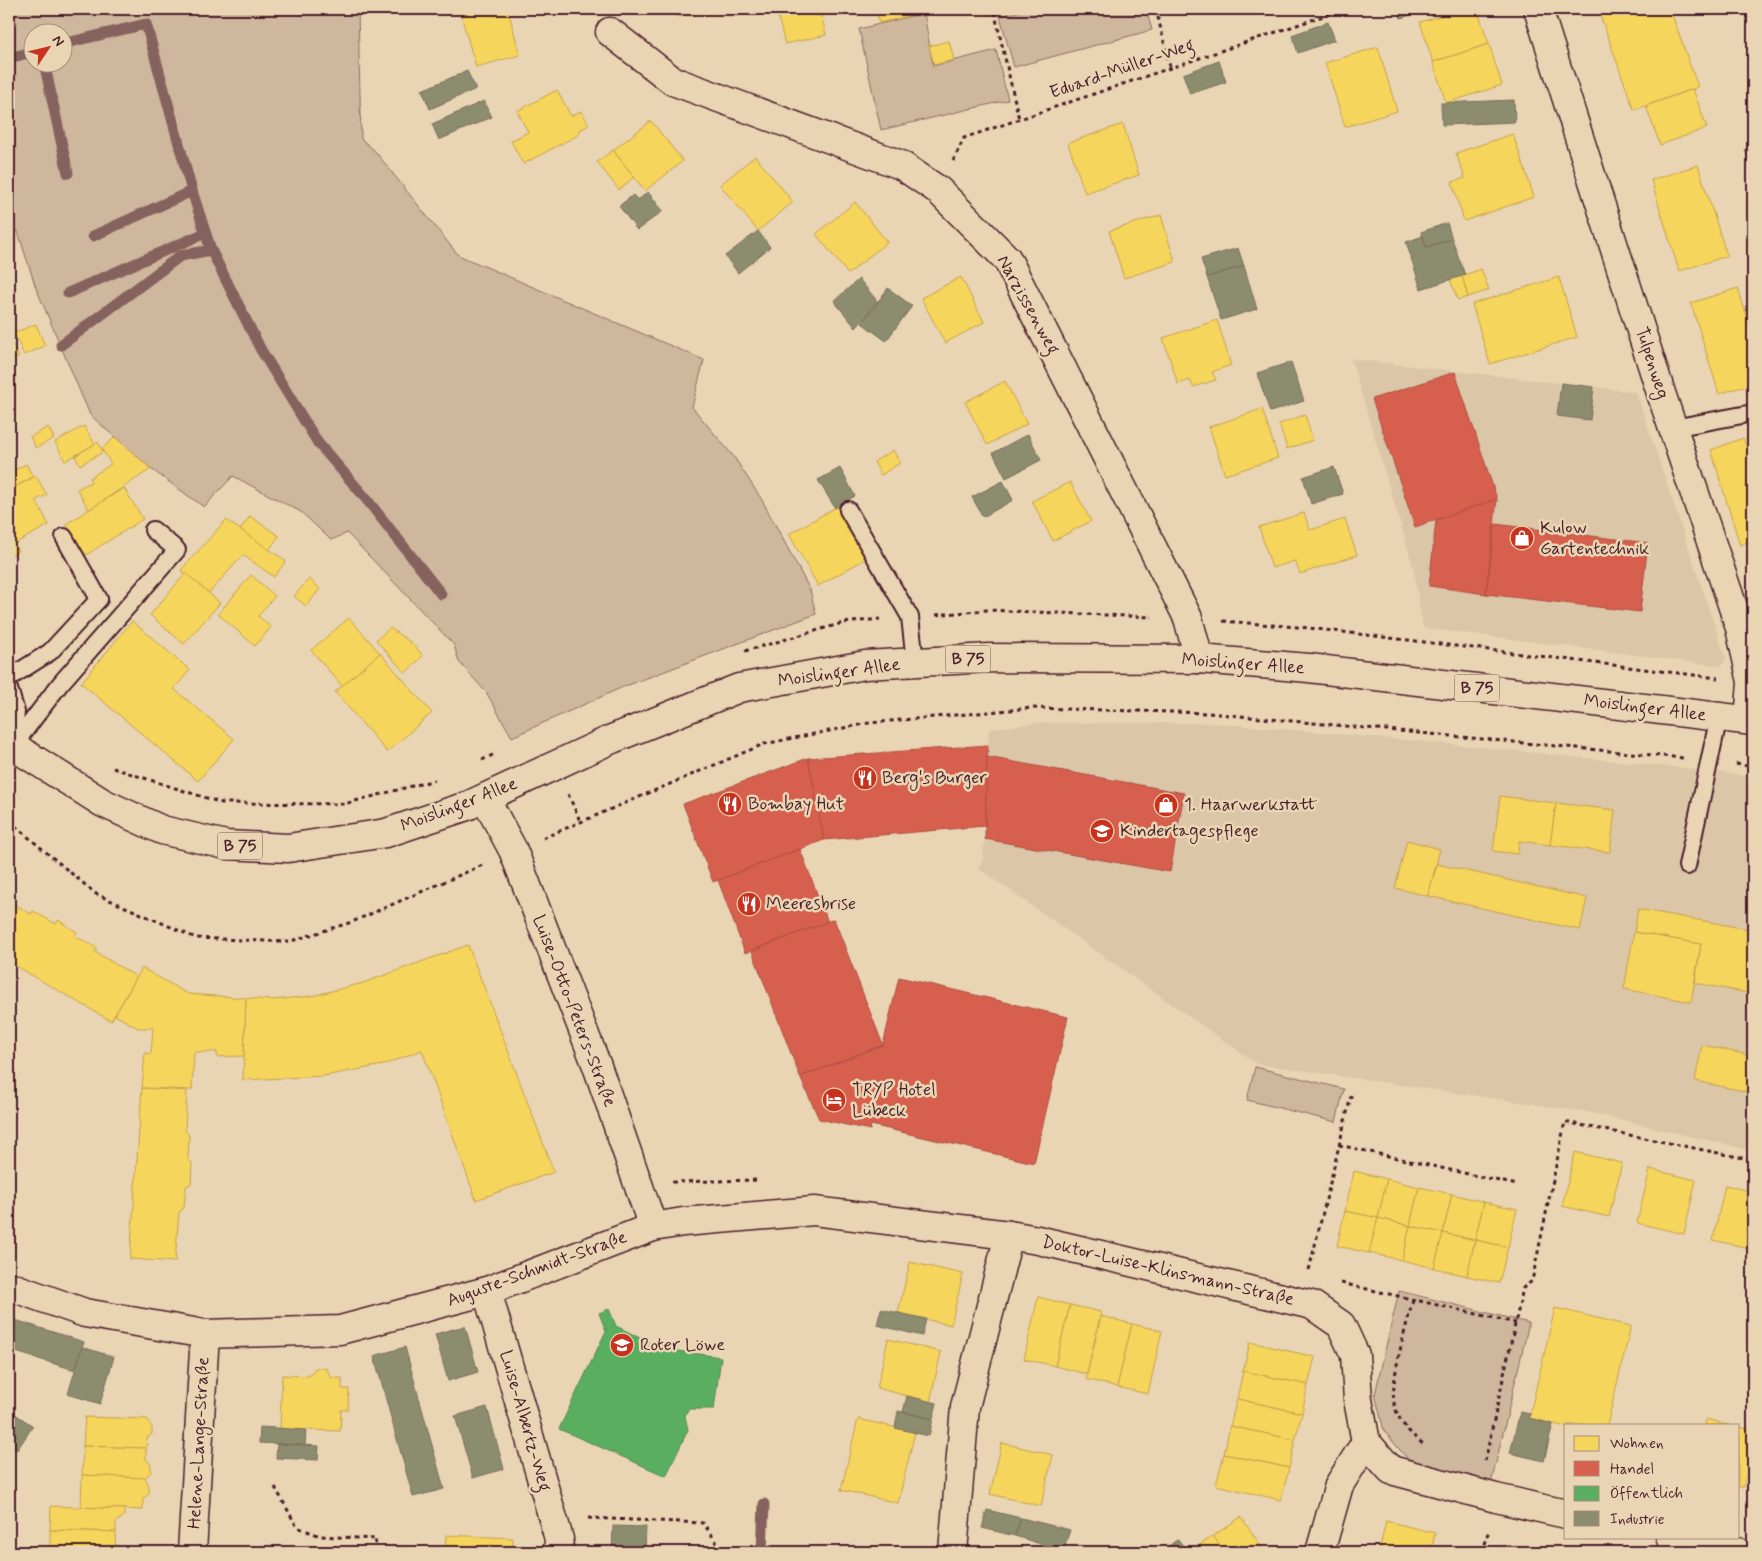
<svg xmlns="http://www.w3.org/2000/svg" width="1762" height="1561" viewBox="0 0 1762 1561" font-family="Mynerve,sans-serif">
  <rect width="100%" height="100%" fill="#e9d5b3"/>
  <filter id="ink" filterUnits="userSpaceOnUse"><feTurbulence type="fractalNoise" baseFrequency=".02" numOctaves="2"/><feDisplacementMap in="SourceGraphic" scale="10" xChannelSelector="R" yChannelSelector="G"/><feConvolveMatrix kernelMatrix="1 2 1 2 8 2 1 2 1" color-interpolation-filters="sRGB"/></filter>
  <g filter="url(#ink)">
    <g fill="#dcc6a8">
      <path d="M1351 359 1636 392 1726 659 1721 666 1423 628 1413 566Z"/>
      <path d="M1035 723H1215L1451 744 1722 772 1753 778V1151L1587 1112 1257 1064 978 868 983 860 989 729Z"/>
    </g>
    <g fill="#cfb79d" stroke="#8c6b64" fill-rule="evenodd">
      <path d="M9 9H358L361 139 374 150 458 255 704 360 692 407 734 457 762 500 810 590 816 614 623 687 512 737 486 692 459 662 454 645 347 533 331 540 301 512 233 476 204 507 151 469 90 415 36 288 17 229 9 233ZM32 32H62V62H32Z"/>
      <path d="M1029 9H1146L1152 30 1014 67 1000 16Z"/>
      <path d="M924 13 933 66 996 50 1008 100 881 130 859 29Z"/>
      <path d="M1255 1067 1344 1089 1336 1122 1247 1100Z"/>
      <path d="M1399 1291 1529 1323 1491 1484 1429 1471 1405 1456 1384 1431 1375 1394Z"/>
    </g>
    <g fill="#f6d55c" stroke="#c29e4d">
      <path d="M472 9H508L520 55 476 67 460 12Z"/>
      <path d="M677 9H716L679 17Z"/>
      <path d="M776 9H820L826 35 785 44Z"/>
      <path d="M876 9H941L879 23Z"/>
      <path d="M1464 9H1477L1489 44 1433 62 1420 22Z"/>
      <path d="M1598 9H1670L1698 87 1634 110Z"/>
      <path d="M949 41 954 60 934 65 929 46Z"/>
      <path d="M1489 44 1502 85 1446 103 1433 62Z"/>
      <path d="M1378 47 1397 111 1345 127 1325 63Z"/>
      <path d="M1693 89 1707 128 1660 145 1646 106Z"/>
      <path d="M557 90 571 116 581 111 589 125 578 131 580 134 523 164 511 141 528 132 517 111Z"/>
      <path d="M651 121 683 161 645 191 613 150Z"/>
      <path d="M1123 124 1139 175 1085 193 1068 143Z"/>
      <path d="M1513 134 1534 197 1464 221 1452 182 1465 178 1456 153Z"/>
      <path d="M613 150 634 177 619 190 597 162Z"/>
      <path d="M755 156 793 202 758 231 720 185Z"/>
      <path d="M1698 165 1727 256 1679 271 1651 180Z"/>
      <path d="M855 202 887 242 848 274 816 234Z"/>
      <path d="M1161 215 1175 262 1124 278 1109 231Z"/>
      <path d="M1481 269 1489 290 1468 297 1462 276Z"/>
      <path d="M1462 276 1468 297 1458 300 1450 279Z"/>
      <path d="M961 277 984 322 945 343 921 298Z"/>
      <path d="M1559 277 1577 337 1490 364 1472 304Z"/>
      <path d="M1738 288 1753 337V383L1719 394 1691 303Z"/>
      <path d="M1217 320 1231 365 1212 372 1216 380 1193 387 1190 380 1178 384 1163 338Z"/>
      <path d="M36 324 45 346 24 355 14 333Z"/>
      <path d="M10 339 19 357 9 362V340Z"/>
      <path d="M1005 381 1027 424 987 445 965 402Z"/>
      <path d="M1262 409 1278 458 1225 475 1209 427Z"/>
      <path d="M1305 415 1313 440 1287 449 1279 424Z"/>
      <path d="M84 426 95 444 65 461 55 442Z"/>
      <path d="M48 427 54 438 36 448 30 437Z"/>
      <path d="M115 437 151 469 89 510 77 489 91 482 90 478 111 464 102 449Z"/>
      <path d="M1743 438 1748 449H1753V540L1740 545 1711 450Z"/>
      <path d="M98 442 103 452 80 465 75 456Z"/>
      <path d="M893 450 900 463 881 475 874 462Z"/>
      <path d="M26 464 33 477 9 490V473Z"/>
      <path d="M36 476 47 495 36 500 49 525 14 544 9 533V490Z"/>
      <path d="M1070 482 1091 521 1053 541 1032 501Z"/>
      <path d="M124 488 143 519 86 555 66 524Z"/>
      <path d="M838 506 867 558 818 586 789 534Z"/>
      <path d="M1304 513 1310 530 1345 519 1357 555 1300 574 1295 561 1272 568 1259 527Z"/>
      <path d="M250 516 279 536 269 550 240 530Z"/>
      <path d="M226 520 286 561 274 577 243 555 209 593 181 570Z"/>
      <path d="M9 533 18 551 9 557Z"/>
      <path d="M186 573 220 603 184 644 150 615Z"/>
      <path d="M251 575 275 596 258 616 271 627 255 646 218 614Z"/>
      <path d="M309 579 320 589 306 606 294 596Z"/>
      <path d="M349 618 380 653 342 686 311 650Z"/>
      <path d="M132 621 190 670 174 689 234 739 198 781 81 683Z"/>
      <path d="M390 628 413 644 423 656 405 673 376 640Z"/>
      <path d="M380 653 432 713 387 752 335 692Z"/>
      <path d="M1500 796 1556 803 1550 845 1519 841 1518 854 1493 851Z"/>
      <path d="M1556 803 1615 810 1610 852 1550 845Z"/>
      <path d="M1407 840 1440 849 1428 896 1395 888Z"/>
      <path d="M1437 864 1587 898 1580 930 1428 896Z"/>
      <path d="M9 901 31 914 33 911 56 924 58 920 77 932 75 936 97 948 95 952 137 977 111 1021 9 962Z"/>
      <path d="M1638 909 1753 930V994L1695 983 1701 944 1634 932Z"/>
      <path d="M1634 932 1701 944 1691 1002 1624 989Z"/>
      <path d="M468 945 554 1172 476 1200 422 1050 383 1065 324 1076 243 1080 246 998 271 1000 312 996 363 983Z"/>
      <path d="M142 968 188 994 246 998 244 1056 217 1057V1052H194L192 1090 142 1088 145 1053 151 1054 153 1028H138L115 1015Z"/>
      <path d="M1702 1045 1753 1056V1093L1695 1081Z"/>
      <path d="M142 1088 187 1091 185 1130 189 1135 188 1159 192 1163 191 1184 186 1186 184 1208 179 1212 175 1262 130 1259Z"/>
      <path d="M1575 1152 1622 1163 1609 1217 1562 1206Z"/>
      <path d="M1650 1169 1696 1180 1684 1234 1637 1223Z"/>
      <path d="M1354 1171 1387 1179 1378 1218 1345 1211Z"/>
      <path d="M1387 1179 1419 1187 1410 1226 1378 1218Z"/>
      <path d="M1725 1185 1753 1192V1249L1713 1240Z"/>
      <path d="M1419 1187 1452 1194 1443 1233 1410 1226Z"/>
      <path d="M1452 1194 1484 1202 1475 1240 1443 1233Z"/>
      <path d="M1484 1202 1517 1209 1508 1247 1475 1240Z"/>
      <path d="M1345 1211 1378 1218 1369 1253 1337 1246Z"/>
      <path d="M1378 1218 1410 1226 1402 1260 1369 1253Z"/>
      <path d="M1410 1226 1443 1233 1434 1268 1402 1260Z"/>
      <path d="M1443 1233 1475 1240 1467 1276 1434 1268Z"/>
      <path d="M1475 1240 1508 1247 1499 1283 1467 1276Z"/>
      <path d="M910 1262 963 1274 951 1325 898 1313Z"/>
      <path d="M1038 1297 1070 1305 1055 1366 1024 1359Z"/>
      <path d="M1070 1305 1101 1312 1087 1374 1055 1366Z"/>
      <path d="M1555 1308 1631 1326 1607 1425H1566V1427L1529 1418Z"/>
      <path d="M1101 1316 1132 1324 1117 1387 1086 1379Z"/>
      <path d="M1132 1324 1162 1331 1148 1394 1117 1387Z"/>
      <path d="M888 1339 941 1352 930 1402 877 1388Z"/>
      <path d="M1250 1342 1315 1357 1308 1385 1243 1371Z"/>
      <path d="M315 1368H326L332 1378H342V1389H349L348 1410H341L340 1431 280 1429 282 1375 309 1376Z"/>
      <path d="M1243 1371 1308 1385 1302 1413 1237 1399Z"/>
      <path d="M1237 1399 1302 1413 1295 1440 1230 1426Z"/>
      <path d="M85 1417 147 1419 152 1428V1434L147 1438 146 1448 83 1446Z"/>
      <path d="M858 1419 915 1432 898 1503 841 1490Z"/>
      <path d="M1706 1419 1729 1425H1705Z"/>
      <path d="M1230 1426 1295 1440 1289 1468 1224 1454Z"/>
      <path d="M1738 1427 1753 1430V1445L1743 1488 1738 1486Z"/>
      <path d="M1002 1443 1053 1455 1041 1506 990 1494Z"/>
      <path d="M83 1446 146 1448V1459L151 1465V1472L145 1478 82 1475Z"/>
      <path d="M1224 1454 1289 1468 1281 1500 1216 1485Z"/>
      <path d="M82 1475 145 1478 149 1486V1494L143 1498V1510L81 1507Z"/>
      <path d="M51 1506 124 1509V1516L116 1522V1532L50 1530Z"/>
      <path d="M1241 1517 1265 1552H1225L1213 1536Z"/>
      <path d="M1386 1521 1435 1533 1431 1552H1379Z"/>
      <path d="M50 1530 116 1532 115 1543 122 1552H50Z"/>
      <path d="M446 1535 513 1538 512 1552H445Z"/>
      <path d="M1213 1536 1225 1552H1189Z"/>
      <path d="M1044 1544 1063 1551 1068 1552H1042Z"/>
      <path d="M261 1547 322 1548V1552H261Z"/>
    </g>
    <g fill="#d6604d" stroke="#ac4c43">
      <path d="M1455 372 1497 499 1415 527 1372 399Z"/>
      <path d="M1497 499 1486 594 1429 586 1436 520Z"/>
      <path d="M1495 524 1648 543 1640 612 1486 594Z"/>
      <path d="M988 745 985 826 824 840 808 758Z"/>
      <path d="M987 757 1184 793 1170 872 985 839Z"/>
      <path d="M808 758 824 840 713 882 683 804Z"/>
      <path d="M800 849 828 922 745 953 718 880Z"/>
      <path d="M834 919 883 1045 800 1077 752 951Z"/>
      <path d="M899 977 1068 1017 1034 1163 871 1125 870 1130 819 1119 800 1077 883 1045Z"/>
    </g>
    <path fill="#5aae61" stroke="#558351" d="M609 1309 616 1326 663 1349 721 1357 714 1409H688L685 1416 688 1430 666 1476 559 1429 606 1331 599 1313Z"/>
    <g fill="#8c8c6e" stroke="#786b5a">
      <path d="M1398 9H1429L1401 18Z"/>
      <path d="M1328 22 1335 40 1298 53 1292 35Z"/>
      <path d="M1219 61 1226 82 1190 94 1183 74Z"/>
      <path d="M467 71 476 89 430 109 422 90Z"/>
      <path d="M1514 100 1515 122 1442 125 1441 103Z"/>
      <path d="M484 101 492 117 439 140 432 124Z"/>
      <path d="M1753 147V174L1745 149Z"/>
      <path d="M648 192 663 211 637 230 619 206 633 195 638 200Z"/>
      <path d="M1447 223 1452 239 1426 247 1421 232Z"/>
      <path d="M758 231 770 247 738 273 725 256Z"/>
      <path d="M1423 236 1426 247 1452 239 1465 275 1421 289 1406 242Z"/>
      <path d="M1238 248 1244 266 1207 277 1201 259Z"/>
      <path d="M1244 266 1257 309 1221 320 1207 277Z"/>
      <path d="M859 279 878 302 856 328 834 301Z"/>
      <path d="M888 288 912 306 886 341 862 323Z"/>
      <path d="M1291 362 1304 401 1270 412 1257 373Z"/>
      <path d="M1561 383 1594 387 1590 420 1557 416Z"/>
      <path d="M1028 434 1041 460 1006 478 993 453Z"/>
      <path d="M1334 467 1343 494 1311 504 1303 477Z"/>
      <path d="M840 468 855 496 835 508 818 480Z"/>
      <path d="M1003 481 1013 500 983 517 972 497Z"/>
      <path d="M881 1309 926 1319 922 1336 877 1325Z"/>
      <path d="M9 1318 84 1342 75 1370 9 1350Z"/>
      <path d="M465 1326 478 1372 448 1381 435 1334Z"/>
      <path d="M82 1347 114 1357 100 1404 68 1394Z"/>
      <path d="M405 1347 444 1489 413 1497 374 1356Z"/>
      <path d="M907 1396 937 1403 933 1419 903 1412Z"/>
      <path d="M487 1407 504 1469 473 1478 455 1416Z"/>
      <path d="M9 1410 33 1426 17 1450 9 1445Z"/>
      <path d="M898 1411 933 1419 929 1436 895 1428Z"/>
      <path d="M1520 1412 1530 1414 1529 1418 1553 1424 1544 1461 1510 1453Z"/>
      <path d="M260 1427 306 1430 305 1445 259 1443Z"/>
      <path d="M277 1444 319 1446 318 1460 276 1458Z"/>
      <path d="M987 1510 1021 1518 1015 1536 982 1528Z"/>
      <path d="M1021 1518 1070 1530 1063 1551 1015 1536Z"/>
      <path d="M613 1526 646 1527 645 1552H612Z"/>
      <path d="M1178 1539 1187 1552H1167L1165 1549Z"/>
      <path d="M872 1550V1552H824Z"/>
    </g>
    <g fill="none" stroke-linecap="round" stroke-linejoin="round">
      <g stroke="#85625d" stroke-width="11">
        <path d="M62 44 146 24 192 191 211 250 261 350 318 443 364 496 441 594"/>
        <path d="M9 58 32 52"/>
        <path d="M44 62 68 173"/>
        <path d="M93 236 192 191"/>
        <path d="M68 293 205 233"/>
        <path d="M61 345 180 256 211 250"/>
        <path d="M762 1552 764 1504"/>
      </g>
      <g stroke="#4a1f2b" stroke-width="20">
        <g id="lane">
          <path d="M1673 428 1753 413"/>
          <path d="M848 510 910 617 915 662"/>
          <path d="M9 678 50 652 99 599 64 537"/>
          <path d="M9 689 16 712 13 743"/>
          <path d="M13 746 60 684 177 550 153 530"/>
          <path d="M1687 866 1719 716"/>
        </g>
      </g>
      <g stroke="#4a1f2b" stroke-width="31">
        <g id="street">
          <path d="M1538 9 1661 393 1740 628 1752 682 1749 720"/>
          <path d="M610 32 673 81 901 165 938 190 1007 259 1188 618 1199 659"/>
          <path d="M485 798 513 850 597 1066 653 1227"/>
          <path d="M9 1286 85 1313 205 1334 340 1330 487 1291 653 1227 683 1222 814 1211 1009 1235 1038 1240 1312 1305 1341 1325 1355 1355 1358 1400 1366 1442 1391 1470 1496 1498 1566 1514"/>
          <path d="M487 1291 559 1539 558 1552"/>
          <path d="M1670 1537 1737 1552"/>
          <path d="M192 1552 205 1334"/>
          <path d="M953 1552 965 1407 1009 1235"/>
          <path d="M1320 1552 1339 1485 1366 1442"/>
        </g>
      </g>
      <g stroke="#4a1f2b" stroke-width="31">
        <path id="primary" d="M9 740 13 746 103 803 162 830 226 845 288 848 386 833 467 806 612 739 739 688 865 665 989 658 1199 659 1309 668 1753 721"/>
      </g>
      <g stroke="#4a1f2b" stroke-width="3" stroke-dasharray="4 4" stroke-linecap="butt">
        <path d="M1000 9 994 10 1019 119"/>
        <path d="M1156 9 1170 67"/>
        <path d="M953 161 964 138 1344 9"/>
        <path d="M936 615 987 610 1152 617"/>
        <path d="M1223 621 1309 628 1718 678"/>
        <path d="M745 651 843 623 880 619"/>
        <path d="M482 760 495 754"/>
        <path d="M1736 764 1753 767"/>
        <path d="M113 768 222 803 344 804 435 780"/>
        <path d="M568 794 581 823"/>
        <path d="M9 821 96 894 196 938 288 942 352 922 485 864"/>
        <path d="M543 838 764 744 869 723 1032 708 1208 713 1683 758"/>
        <path d="M1339 1145 1517 1185"/>
        <path d="M672 1182 758 1180"/>
        <path d="M1309 1270 1352 1092"/>
        <path d="M1341 1283 1516 1323"/>
        <path d="M1413 1300C1407 1323 1388 1387 1395 1407 1400 1424 1410 1433 1423 1444"/>
        <path d="M1485 1461 1523 1288 1532 1281 1565 1122 1753 1160"/>
        <path d="M275 1487 297 1527 320 1536 376 1539 374 1552"/>
        <path d="M588 1518 703 1523 716 1541V1552"/>
        <path d="M1483 1552 1489 1529"/>
      </g>
      <use href="#lane" stroke="#e9d5b3" stroke-width="16"/>
      <use href="#street" stroke="#e9d5b3" stroke-width="28"/>
      <use href="#primary" stroke="#e9d5b3" stroke-width="28"/>
    </g>
  </g>
  <defs>
    <g id="shop-disc" transform="scale(1.25)"><circle r="9.5" fill="#c8321e" stroke="#e9d5b3"/><path d="M-5-2.5h2.3a2.7 3.5 0 0 1 5.4 0H5L5.5 6h-11ZM-1.5-2.5h3a1.5 2.3 0 0 0-3 0Z" fill="#fff"/></g>
    <g id="restaurant-disc" transform="scale(1.25)"><circle r="9.5" fill="#c8321e" stroke="#e9d5b3"/><path d="M-5-6h1v4h1v-4h1v4h1v-4h1v5L-1.5 .5V6h-2V.5L-5-1ZM5-6V6H3V1.5H1.5Q1.5-4 5-6Z" fill="#fff"/></g>
    <g id="school-disc" transform="scale(1.25)"><circle r="9.5" fill="#c8321e" stroke="#e9d5b3"/><path d="M0-5L7-2L0 1L-7-2ZM-4 1L0 2.5L4 1V4Q0 6-4 4Z" fill="#fff"/></g>
    <g id="hotel-disc" transform="scale(1.25)"><circle r="9.5" fill="#c8321e" stroke="#e9d5b3"/><path d="M-6-4.5h1.5V1H6V5H4.5V3h-9V5H-6ZM-4 0a1.8 1.8 0 1 1 3.6 0ZM.5 0V-2.5h3Q6-2.5 6 0Z" fill="#fff"/></g>
  </defs>
  <g fill-rule="evenodd">
    <use href="#shop-disc" x="1522" y="538"/>
    <use href="#restaurant-disc" x="865" y="778"/>
    <use href="#restaurant-disc" x="730" y="804"/>
    <use href="#shop-disc" x="1166" y="805"/>
    <use href="#school-disc" x="1102" y="831"/>
    <use href="#restaurant-disc" x="749" y="904"/>
    <use href="#hotel-disc" x="834" y="1100"/>
    <use href="#school-disc" x="622" y="1345"/>
  </g>
  <g text-anchor="middle" dominant-baseline="central" stroke-width="5" stroke-linejoin="round" paint-order="stroke">
    <g fill="#e9d5b3" stroke="#7a5654" stroke-width="1">
      <rect x="945.5" y="645.5" width="45" height="27" rx="4"/>
      <rect x="1454.5" y="674.5" width="45" height="27" rx="4"/>
      <rect x="217.5" y="832.5" width="45" height="27" rx="4"/>
    </g>
    <g font-size="16" font-weight="bold" fill="#4a1f2b">
      <text x="968" y="659">B 75</text>
      <text x="1477" y="688">B 75</text>
      <text x="240" y="846">B 75</text>
    </g>
    <g font-size="18" fill="#4a1f2b" stroke="#e9d5b3">
      <text transform="translate(1122 69) rotate(-19)">Eduard-Müller-Weg</text>
      <text transform="translate(1028 305) rotate(61)">Narzissenweg</text>
      <text transform="translate(1652 363) rotate(72)">Tulpenweg</text>
      <text transform="translate(1243 664) rotate(4)">Moislinger Allee</text>
      <text transform="translate(839 673) rotate(-8)">Moislinger Allee</text>
      <text transform="translate(1645 708) rotate(7)">Moislinger Allee</text>
      <text transform="translate(459 805) rotate(-21)">Moislinger Allee</text>
      <text transform="translate(574 1011) rotate(69)">Luise-Otto-Peters-Straße</text>
      <text transform="translate(537 1269) rotate(-20)">Auguste-Schmidt-Straße</text>
      <text transform="translate(1168 1271) rotate(13)">Doktor-Luise-Klinsmann-Straße</text>
      <text transform="translate(525 1421) rotate(74)">Luise-Albertz-Weg</text>
      <text transform="translate(199 1443) rotate(-87)">Helene-Lange-Straße</text>
    </g>
    <g font-size="18" fill="#4a1f2b" stroke="#e9d5b3" text-anchor="start">
      <text x="1540" y="528">Kulow<tspan x="1540" dy="21">Gartentechnik</tspan></text>
      <text x="882" y="778">Berg's Burger</text>
      <text x="748" y="804">Bombay Hut</text>
      <text x="1184" y="805">1. Haarwerkstatt</text>
      <text x="1120" y="831">Kindertagespflege</text>
      <text x="766" y="904">Meeresbrise</text>
      <text x="852" y="1090">TRYP Hotel<tspan x="852" dy="21">Lübeck</tspan></text>
      <text x="640" y="1345">Roter Löwe</text>
    </g>
  </g>
  <rect width="1762" height="1561" fill="none" stroke="#e9d5b3" stroke-width="30"/>
  <rect x="15" y="15" width="1732" height="1531" fill="none" stroke="#4a1f2b" stroke-width="2" filter="url(#ink)"/>
  <rect x="1564" y="1424" width="175" height="115" fill="#e9d5b3" stroke="#a98c7d"/>
  <rect x="1574" y="1436" width="25" height="15" fill="#f6d55c" stroke="#a98c7d"/>
  <text x="1610" y="1448" font-size="15" fill="#4a1f2b">Wohnen</text>
  <rect x="1574" y="1461" width="25" height="15" fill="#d6604d" stroke="#a98c7d"/>
  <text x="1610" y="1474" font-size="15" fill="#4a1f2b">Handel</text>
  <rect x="1574" y="1486" width="25" height="15" fill="#5aae61" stroke="#a98c7d"/>
  <text x="1610" y="1498" font-size="15" fill="#4a1f2b">Öffentlich</text>
  <rect x="1574" y="1511" width="25" height="15" fill="#8c8c6e" stroke="#a98c7d"/>
  <text x="1610" y="1524" font-size="15" fill="#4a1f2b">Industrie</text>
  <g transform="translate(48 48) rotate(55)"><circle r="24" fill="#e9d5b3" stroke="#a98c7d"/>
  <path d="M0-4L9 19L0 12L-9 19Z" fill="#c8321e"/>
  <text y="-8" font-size="14" font-weight="bold" text-anchor="middle" fill="#4a1f2b">N</text>
  </g>
</svg>
